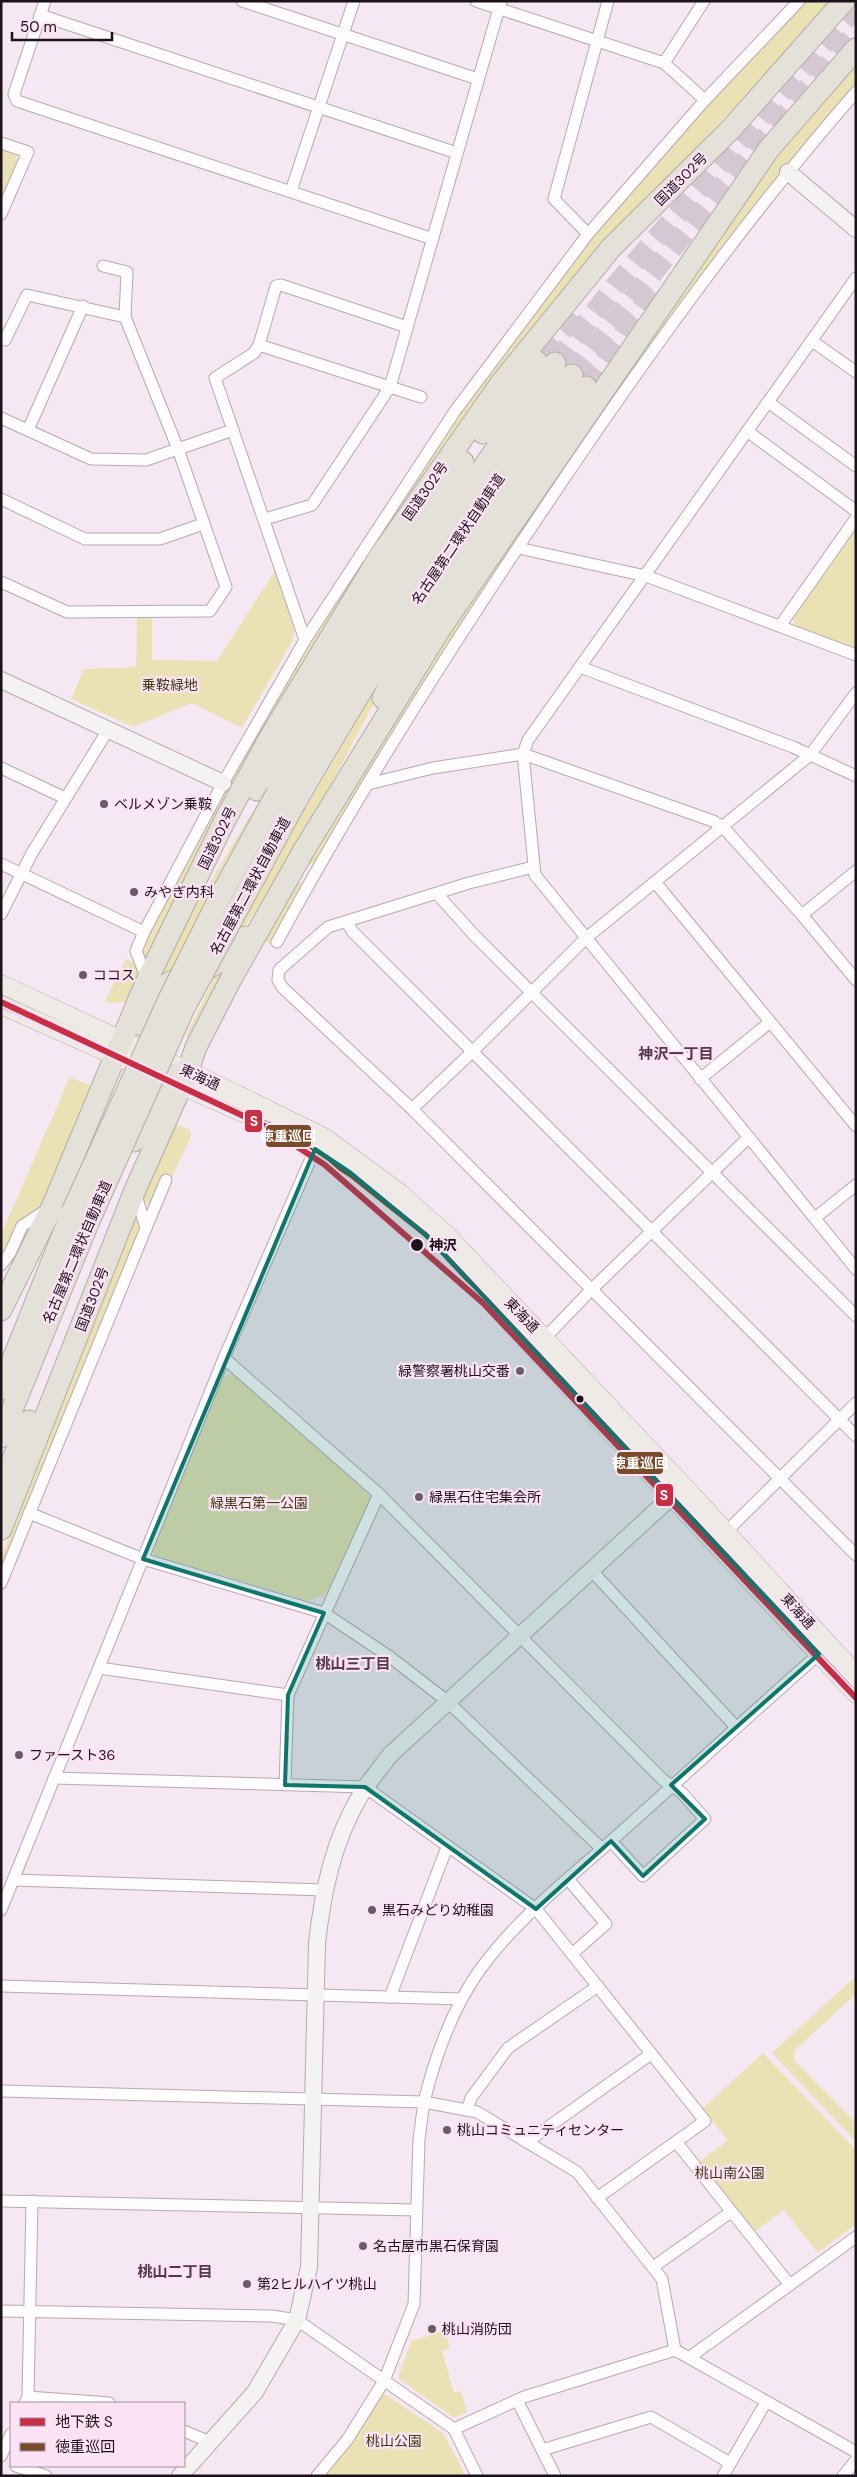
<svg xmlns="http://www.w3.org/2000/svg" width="857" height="2477" viewBox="0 0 857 2477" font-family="'DM Sans','Noto Sans JP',sans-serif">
  <rect width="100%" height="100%" fill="#f6e8f2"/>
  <g fill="#eae2b5">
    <path d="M805 1H834L764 77 622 225 519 346 146 960H144L141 952 144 943C197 837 256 734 317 633L318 626 424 463 488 374 594 234 729 81Z"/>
    <path d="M856 62V87L716 260 315 862 305 867 422 672 761 178 809 116Z"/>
    <path d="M1 149 16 154 18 160 1 198Z"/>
    <path d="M856 527V649L796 628 793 617Z"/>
    <path d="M275 571 294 629 293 640 242 728 192 703 133 727 71 699 84 669 136 667 137 618 152 617V660L217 661Z"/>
    <path d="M396 650 382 688 313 818 284 870 231 947 227 949 257 890 378 685 376 683Z"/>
    <path d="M259 801 169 977 157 988 170 948Z"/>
    <path d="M297 881 301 883 302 887 271 945 262 940Z"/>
    <path d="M126 959 137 964 138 979 127 1001 111 1004 105 1001Z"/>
    <path d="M230 962 194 1040 186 1036 219 968Z"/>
    <path d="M72 1078 93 1087 41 1206 23 1218 10 1246 1 1255V1235L69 1079Z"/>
    <path d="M174 1123 190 1130 191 1136 172 1177 163 1174 151 1202 146 1204 142 1198Z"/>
    <path d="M135 1215 142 1217 141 1231 1 1572V1558Z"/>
    <path d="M234 1373 369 1494 370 1499 327 1593 309 1601 156 1556 152 1550 223 1377Z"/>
    <path d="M856 1976V1994L795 2050 794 2060 856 2123V2142L772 2053Z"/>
    <path d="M763 2053 856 2150V2224L818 2253 784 2210 754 2232 698 2163 728 2140 702 2109Z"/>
    <path d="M445 2331 450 2348 442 2351 454 2393 461 2391 467 2412 454 2418 398 2378 411 2341Z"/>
    <path d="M381 2394 386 2395 443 2433 464 2472 462 2476H324L353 2442Z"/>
  </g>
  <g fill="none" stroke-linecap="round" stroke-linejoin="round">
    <g stroke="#d5c8d2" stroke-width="21" stroke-dasharray="21 11" stroke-linecap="butt">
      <path d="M541 355 577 314"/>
      <path d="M555 363 616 285 856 7"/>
      <path d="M572 375 713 197 856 33"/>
      <path d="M586 387 656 288"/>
    </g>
    <g stroke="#b5a9b2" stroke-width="13">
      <g id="street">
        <path d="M45 1 14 94 17 101 433 239"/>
        <path d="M242 1 478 79"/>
        <path d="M476 1 664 63 705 100"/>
        <path d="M40 15 457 153"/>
        <path d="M664 63 704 1"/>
        <path d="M1 143 28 152 1 214"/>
        <path d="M291 191 354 1"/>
        <path d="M588 234 554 199 608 1"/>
        <path d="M103 266 127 272 125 317"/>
        <path d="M856 278 528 740 523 754 535 875 856 1269"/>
        <path d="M812 341 856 372"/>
        <path d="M259 345 276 286 281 285 407 327"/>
        <path d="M768 402 856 466"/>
        <path d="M1 418 91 459 146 460 233 430"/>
        <path d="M28 430 83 306"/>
        <path d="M747 431 856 511"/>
        <path d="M1 499 85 539H160L203 524"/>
        <path d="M265 519 312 505 390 387 501 1"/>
        <path d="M518 548 646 576 856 655"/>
        <path d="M1 582 67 612 210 611 226 587 178 449 125 317 27 295 5 340"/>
        <path d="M780 626 856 518"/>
        <path d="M305 640 215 378 254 353 259 345 421 397"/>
        <path d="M580 667 793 747 856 776"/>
        <path d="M1 768 65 798"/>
        <path d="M368 784 433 768 523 754 713 821 723 827 802 915 856 980"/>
        <path d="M1 864 144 932"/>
        <path d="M533 867 469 883 328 927 279 970 278 980 282 987 412 1109 856 1555"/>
        <path d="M655 882 856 1126"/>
        <path d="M437 894 475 936 856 1316"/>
        <path d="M1 914 32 853 108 730"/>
        <path d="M802 915 856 871"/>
        <path d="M347 922 352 931 856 1436"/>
        <path d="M277 942C356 796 445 656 537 519 636 371 739 226 856 92"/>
        <path d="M147 979 136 951 144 932 223 783 305 640 455 411 588 234 705 100 799 1"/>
        <path d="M700 1079 770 1022"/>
        <path d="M412 1109 472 1052 585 939 810 755 856 693"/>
        <path d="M815 1218 856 1185"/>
        <path d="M146 1228 166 1180"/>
        <path d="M1 1265 10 1253 22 1226 48 1209"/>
        <path d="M540 1343 591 1290 749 1137"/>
        <path d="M224 1358 379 1494 662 1779 682 1793 705 1819 643 1876 611 1841"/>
        <path d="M29 1513 143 1559 324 1613 390 1657 447 1701 602 1849"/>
        <path d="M726 1532 856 1403"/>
        <path d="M592 1571 735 1726"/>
        <path d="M1 1583 146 1228 135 1192"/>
        <path d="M99 1668 288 1695"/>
        <path d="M54 1778 365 1787 536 1909 705 2121 597 2198"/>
        <path d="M285 1785 288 1695 379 1494"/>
        <path d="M568 1879 606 1924 572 1954"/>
        <path d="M13 1880 324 1890"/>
        <path d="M1 1910 224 1358 315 1149"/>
        <path d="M1 1986 462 1999"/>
        <path d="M390 1997 447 1847"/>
        <path d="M1 2091 424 2102 419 2139 414 2304 384 2381 347 2440 317 2476"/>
        <path d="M468 2108 471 2098 508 2048 598 1986"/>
        <path d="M527 2142 651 2054"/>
        <path d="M677 2143 790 2285"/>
        <path d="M1 2201 416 2210"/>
        <path d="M653 2267 731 2212"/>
        <path d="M1 2311 272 2316 297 2320 454 2429 477 2476"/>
        <path d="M675 2350 662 2279 577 2172 477 2112 424 2102C435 2057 451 2012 477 1974 513 1922 565 1882 611 1841 681 1779 749 1715 819 1654"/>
        <path d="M690 2357 856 2237"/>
        <path d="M28 2397 109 2403"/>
        <path d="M517 2400 555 2476"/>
        <path d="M25 2403 28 2397 32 2201"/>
        <path d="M454 2429 524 2397 675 2350 856 2452"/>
        <path d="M184 2431 210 2442"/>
        <path d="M542 2450 651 2417 730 2463"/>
        <path d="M1 2456 11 2434"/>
        <path d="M16 2466 46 2476"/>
        <path d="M723 2476 766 2402"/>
        <path d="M843 2476 856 2460"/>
      </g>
    </g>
    <g stroke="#b5a9b2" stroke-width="18">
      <g id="secondary">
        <path d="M788 172 856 229"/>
        <path d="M1 680 223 783"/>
        <path d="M180 2476 255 2392 297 2320 309 2267 317 1943C323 1890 333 1842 360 1796 368 1782 380 1769 390 1755L681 1488"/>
      </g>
    </g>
    <g stroke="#b3aca6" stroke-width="19">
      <g id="primary">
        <path d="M1 984 212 1082 324 1137 400 1193 447 1235 684 1486 856 1674"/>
        <path d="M1 1005 272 1126C329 1156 378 1192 426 1235L856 1694"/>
      </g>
    </g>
    <g stroke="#b3aca6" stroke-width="23">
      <g id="highway">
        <path d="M483 433 536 361"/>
        <path d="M383 698C436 587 515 488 586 387"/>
        <path d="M257 790 386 580 463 462"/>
        <path d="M277 793 407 579 555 363"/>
        <path d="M295 803C380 655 471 513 572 375"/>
        <path d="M142 1025C149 1013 153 996 163 987 171 980 181 978 192 975 214 967 232 956 245 937"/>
        <path d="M134 1141 165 1086 176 1074 188 1071"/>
        <path d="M1 1310 53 1205 147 980 225 820 269 739 380 556 501 383 611 248 730 130 844 1"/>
        <path d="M1 1389 72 1212"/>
        <path d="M1 1437 89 1221"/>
        <path d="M1 1487 29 1421"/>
        <path d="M1 1529 135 1190 188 1071 196 1047 231 979 304 850 440 629 769 149 856 49"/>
      </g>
    </g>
    <use href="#street" stroke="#fefcfd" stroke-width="11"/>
    <use href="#secondary" stroke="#f5f3f2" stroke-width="16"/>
    <use href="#primary" stroke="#eeebe6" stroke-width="18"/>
    <use href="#highway" stroke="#e3e1d8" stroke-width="21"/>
    <g stroke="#b3aca6" stroke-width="23" stroke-linecap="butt">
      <g id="highway-bridge">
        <path d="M72 1212 169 999 221 895 277 793"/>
        <path d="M89 1221 184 1008 295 803"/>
      </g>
    </g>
    <use href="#highway-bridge" stroke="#e3e1d8" stroke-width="21"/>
    <g stroke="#fce2f5" stroke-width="9">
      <path id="bus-1" d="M1 1005 272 1126 352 1176 426 1235 856 1694"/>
    </g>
    <use href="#bus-1" stroke="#7a4b2a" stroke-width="5"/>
    <g stroke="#fce2f5" stroke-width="10">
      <path id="metro-1" d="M1 1002 269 1128 325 1165 483 1303 856 1698"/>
    </g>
    <use href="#metro-1" stroke="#c92f44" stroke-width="6"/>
  </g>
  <path fill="#0f766e" fill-opacity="0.2" stroke="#0f766e" stroke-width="4" stroke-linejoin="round" d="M315 1149 351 1173 426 1235 819 1654 671 1785 705 1819 643 1876 611 1841 536 1909 365 1787 285 1785 288 1695 324 1613 143 1559Z"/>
  <g fill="#685d66" stroke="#fce2f5" stroke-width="2">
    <circle cx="104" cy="804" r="5"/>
    <circle cx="134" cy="892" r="5"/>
    <circle cx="83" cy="975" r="5"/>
    <circle cx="520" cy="1371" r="5"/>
    <circle cx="419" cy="1497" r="5"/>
    <circle cx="19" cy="1755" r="5"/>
    <circle cx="372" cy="1910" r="5"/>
    <circle cx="447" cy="2130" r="5"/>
    <circle cx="363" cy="2246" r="5"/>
    <circle cx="247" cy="2284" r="5"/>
    <circle cx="432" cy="2329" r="5"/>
  </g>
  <g fill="#1c121a" stroke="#fce2f5" stroke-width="2">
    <circle cx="417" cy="1245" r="7"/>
    <circle cx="580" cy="1399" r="4.5"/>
  </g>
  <g text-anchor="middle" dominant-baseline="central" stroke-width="4.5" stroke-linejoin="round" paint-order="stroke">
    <g font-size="14" fill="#1c121a" stroke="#fce2f5">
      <text transform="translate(681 179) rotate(-45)">国道302号</text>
      <text transform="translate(425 491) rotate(-55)">国道302号</text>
      <text transform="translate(458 539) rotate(-56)">名古屋第二環状自動車道</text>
      <text transform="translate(217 838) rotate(-64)">国道302号</text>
      <text transform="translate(250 886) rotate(-62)">名古屋第二環状自動車道</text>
      <text transform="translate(200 1077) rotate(25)">東海通</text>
      <text transform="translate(77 1252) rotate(-67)">名古屋第二環状自動車道</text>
      <text transform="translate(92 1299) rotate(-69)">国道302号</text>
      <text transform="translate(522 1315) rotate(46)">東海通</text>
      <text transform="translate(798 1611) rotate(48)">東海通</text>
    </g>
    <g font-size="14" fill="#3e3d10" stroke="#fce2f5">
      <text x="170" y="685">乗鞍緑地</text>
      <text x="259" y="1503">緑黒石第一公園</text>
      <text x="730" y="2173">桃山南公園</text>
      <text x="394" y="2441">桃山公園</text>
    </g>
    <g font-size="14" fill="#1c121a" stroke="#fce2f5" text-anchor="start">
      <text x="114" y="804">ベルメゾン乗鞍</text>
      <text x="144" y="892">みやぎ内科</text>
      <text x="93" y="975">ココス</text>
      <text x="510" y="1371" text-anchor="end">緑警察署桃山交番</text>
      <text x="429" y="1497">緑黒石住宅集会所</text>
      <text x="29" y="1755">ファースト36</text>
      <text x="382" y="1910">黒石みどり幼稚園</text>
      <text x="457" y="2130">桃山コミュニティセンター</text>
      <text x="373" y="2246">名古屋市黒石保育園</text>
      <text x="257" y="2284">第2ヒルハイツ桃山</text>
      <text x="442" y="2329">桃山消防団</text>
    </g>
    <g font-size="14" font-weight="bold" fill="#1c121a" stroke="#fce2f5" text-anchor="start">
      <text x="429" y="1245">神沢</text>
    </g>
    <g font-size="15" font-weight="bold" fill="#52394c" stroke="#fce2f5">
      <text x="676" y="1054">神沢一丁目</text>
      <text x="353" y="1664">桃山三丁目</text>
      <text x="175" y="2272">桃山二丁目</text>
    </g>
  </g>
  <g stroke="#fce2f5" stroke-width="2">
    <rect x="244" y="1109" width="19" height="24" rx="5" fill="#c92f44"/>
    <rect x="265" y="1124" width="47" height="24" rx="5" fill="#7a4b2a"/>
    <rect x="616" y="1451" width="48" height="24" rx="5" fill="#7a4b2a"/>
    <rect x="655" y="1483" width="19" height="24" rx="5" fill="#c92f44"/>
  </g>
  <g font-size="14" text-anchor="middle" font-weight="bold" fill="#fff">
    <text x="254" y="1126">S</text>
    <text x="288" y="1141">徳重巡回</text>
    <text x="640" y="1468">徳重巡回</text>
    <text x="664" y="1500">S</text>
  </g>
  <rect width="857" height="2477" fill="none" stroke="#1c121a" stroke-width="5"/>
  <rect x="10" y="2402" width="175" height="65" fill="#fce2f5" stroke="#a28f9d"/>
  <rect x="20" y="2418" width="25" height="8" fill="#c92f44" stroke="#a28f9d"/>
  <text x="55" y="2427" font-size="15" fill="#1c121a">地下鉄 S</text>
  <rect x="20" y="2443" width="25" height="8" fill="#7a4b2a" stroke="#a28f9d"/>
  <text x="55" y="2452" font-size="15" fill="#1c121a">徳重巡回</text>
  <path d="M12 32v8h100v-8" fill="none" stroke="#1c121a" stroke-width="2.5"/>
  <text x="20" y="32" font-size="15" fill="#1c121a" stroke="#fce2f5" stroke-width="4" paint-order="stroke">50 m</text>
</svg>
